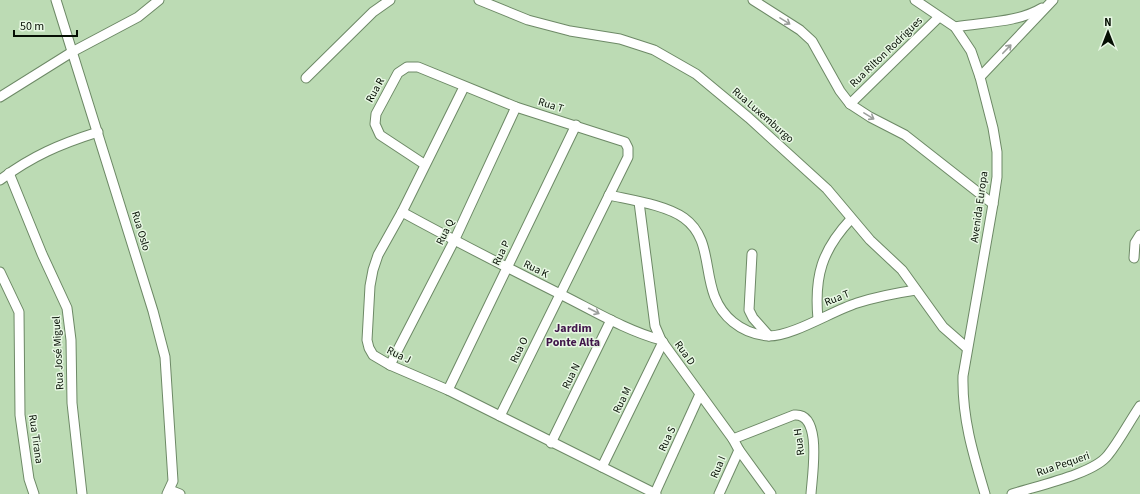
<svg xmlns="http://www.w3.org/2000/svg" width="1140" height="494" viewBox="0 0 1140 494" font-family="'Source Sans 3',sans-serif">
  <rect width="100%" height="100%" fill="#bcdbb4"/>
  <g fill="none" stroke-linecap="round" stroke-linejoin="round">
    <g stroke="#6d8966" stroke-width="11">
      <g id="minor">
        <path d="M56 0 153 311 165 357 173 481 167 494"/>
        <path d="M479 0 528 20 570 31 620 39 654 50 696 74 749 118 827 189 870 240 902 270 943 327 967 348"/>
        <path d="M753 0 800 30 812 41 840 91 850 104 870 117 905 135 993 204"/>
        <path d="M915 0 955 27 971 51 980 77 993 128 997 152V177L993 204 963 376C962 418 973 454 985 494"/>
        <path d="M955 27C983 22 1017 23 1042 8"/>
        <path d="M980 77 1053 0"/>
        <path d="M306 78 373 12 390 0"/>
        <path d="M464 87 402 212 378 255 373 270 370 286 367 340 369 348 373 355 390 365 448 390 656 494"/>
        <path d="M0 97 72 52 138 17 159 0"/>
        <path d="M850 104 939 17"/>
        <path d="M424 164 380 135 375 124 376 114 398 73 407 67H418L516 107 625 142 628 148V157L500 416"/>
        <path d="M9 173 42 254 67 308 71 340 72 403 82 494"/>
        <path d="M0 180C32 156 60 144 98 132"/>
        <path d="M609 195C631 200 666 205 684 218 719 243 696 292 733 322 744 331 755 335 769 336 793 336 832 311 857 303 876 297 896 293 916 290"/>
        <path d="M639 202 655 326 661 340 733 439 739 450 771 494"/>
        <path d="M402 212C455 241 508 268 562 295 594 311 627 331 661 340"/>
        <path d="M752 254 749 310 753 318 769 336"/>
        <path d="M1134 258 1135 243 1140 235"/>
        <path d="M0 272 19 312 20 415 29 479 34 494"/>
        <path d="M818 319C814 276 822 250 851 219"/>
        <path d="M390 365 454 241 516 107"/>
        <path d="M448 390 576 125"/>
        <path d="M733 439 794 415C823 412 812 476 811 494"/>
        <path d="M551 443 611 320"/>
        <path d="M602 467 663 342"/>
        <path d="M170 490 180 494"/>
        <path d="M655 493 700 394"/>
        <path d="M719 494 739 450"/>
        <path d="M1012 494C1036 486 1094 474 1108 455 1120 440 1129 422 1140 406"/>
      </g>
    </g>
    <use href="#minor" stroke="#fff" stroke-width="9"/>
  </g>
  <defs><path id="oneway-shaft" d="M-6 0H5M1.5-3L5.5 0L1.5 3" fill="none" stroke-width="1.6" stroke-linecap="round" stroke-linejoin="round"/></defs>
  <g stroke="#9b9f9b">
    <use href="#oneway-shaft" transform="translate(785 21) rotate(32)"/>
    <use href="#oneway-shaft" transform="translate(1007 49) rotate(-46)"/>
    <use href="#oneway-shaft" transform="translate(869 116) rotate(31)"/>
    <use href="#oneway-shaft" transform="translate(594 311) rotate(27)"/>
  </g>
  <g text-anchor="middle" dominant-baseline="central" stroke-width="3" stroke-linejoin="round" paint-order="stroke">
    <g font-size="11" fill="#060f04" stroke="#e7f7e3">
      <text transform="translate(886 52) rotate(-44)">Rua Rilton Rodrigues</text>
      <text transform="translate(375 90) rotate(-61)">Rua R</text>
      <text transform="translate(551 105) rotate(17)">Rua T</text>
      <text transform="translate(763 115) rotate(41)">Rua Luxemburgo</text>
      <text transform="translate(979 207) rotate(-82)">Avenida Europa</text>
      <text transform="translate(141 231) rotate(73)">Rua Oslo</text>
      <text transform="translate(445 232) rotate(-64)">Rua Q</text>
      <text transform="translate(501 253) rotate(-64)">Rua P</text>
      <text transform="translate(536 269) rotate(26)">Rua K</text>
      <text transform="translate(837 298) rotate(-22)">Rua T</text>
      <text transform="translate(519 350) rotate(-64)">Rua O</text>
      <text transform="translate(58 353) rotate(-93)">Rua José Miguel</text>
      <text transform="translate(685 353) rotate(54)">Rua D</text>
      <text transform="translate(399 355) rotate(26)">Rua J</text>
      <text transform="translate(571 376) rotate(-64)">Rua N</text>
      <text transform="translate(622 400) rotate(-64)">Rua M</text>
      <text transform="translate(36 439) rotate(82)">Rua Tirana</text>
      <text transform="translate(667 439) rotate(-65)">Rua S</text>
      <text transform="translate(799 442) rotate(-97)">Rua H</text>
      <text transform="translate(1063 464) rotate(-19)">Rua Pequeri</text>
      <text transform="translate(718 467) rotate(-67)">Rua I</text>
    </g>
    <g font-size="12" font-weight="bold" fill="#40164a" stroke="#e7f7e3">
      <text x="573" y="328">Jardim<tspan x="573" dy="14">Ponte Alta</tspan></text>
    </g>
  </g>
  <g transform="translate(1108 32)" stroke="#e7f7e3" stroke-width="3" paint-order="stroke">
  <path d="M0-3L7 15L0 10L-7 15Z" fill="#060f04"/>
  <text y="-6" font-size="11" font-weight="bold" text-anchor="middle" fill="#060f04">N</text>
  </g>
  <path d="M14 30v6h63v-6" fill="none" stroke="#060f04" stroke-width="2"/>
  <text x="20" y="30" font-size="12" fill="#060f04" stroke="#e7f7e3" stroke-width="3" paint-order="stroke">50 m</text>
</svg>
